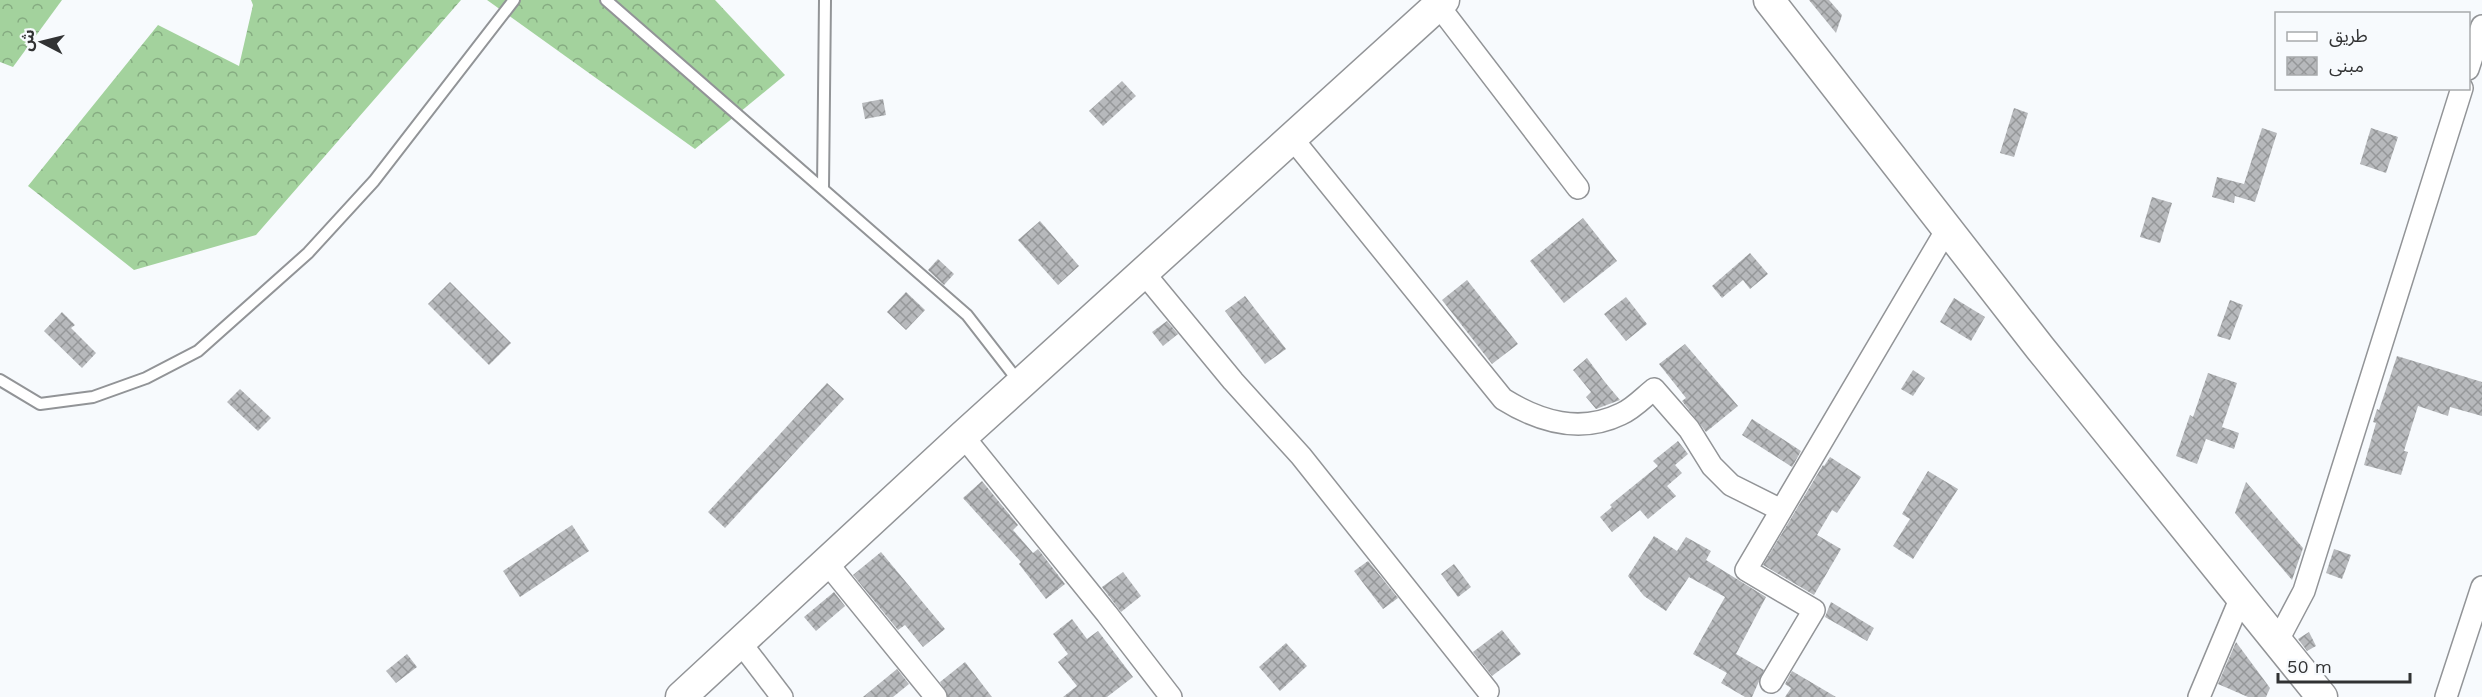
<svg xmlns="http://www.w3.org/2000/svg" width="2482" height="697" viewBox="0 0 2482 697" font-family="'Work Sans','Noto Sans Arabic',sans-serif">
  <defs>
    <pattern id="forest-crowns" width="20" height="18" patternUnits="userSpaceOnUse" patternTransform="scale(1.5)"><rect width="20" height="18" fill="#a3d29d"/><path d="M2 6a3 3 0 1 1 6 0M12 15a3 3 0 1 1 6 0" fill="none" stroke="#85ab81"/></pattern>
    <pattern id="building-cross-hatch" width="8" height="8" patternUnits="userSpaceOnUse" patternTransform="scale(1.5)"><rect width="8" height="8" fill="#b7b9bc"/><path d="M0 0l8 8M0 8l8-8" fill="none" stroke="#959799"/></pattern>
  </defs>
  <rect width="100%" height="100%" fill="#f7fafd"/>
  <g fill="url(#forest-crowns)">
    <path d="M0 0H62L13 67 0 62Z"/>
    <path d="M251 0H461L256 235 134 270 28 186 158 25 239 66 253 5Z"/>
    <path d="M487 0H715L785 75 695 149Z"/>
  </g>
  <g fill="url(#building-cross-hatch)">
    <path d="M1809 0H1829L1842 15 1836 33Z"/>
    <path d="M1122 81 1136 96 1103 126 1089 111Z"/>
    <path d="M883 99 886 115 865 119 862 103Z"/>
    <path d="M2014 108 2028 113 2014 157 2000 153Z"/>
    <path d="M2262 128 2277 133 2255 202 2235 196 2234 203 2212 197 2217 177 2244 184Z"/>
    <path d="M2371 128 2398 137 2386 173 2360 164Z"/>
    <path d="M2152 197 2172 203 2160 243 2140 237Z"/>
    <path d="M1583 218 1617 261 1564 303 1530 261Z"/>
    <path d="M1040 221 1079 266 1058 285 1018 240Z"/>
    <path d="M1750 253 1768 274 1750 289 1743 280 1722 298 1712 286Z"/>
    <path d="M938 259 954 274 944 285 928 270Z"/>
    <path d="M1467 280 1518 344 1492 364 1442 300Z"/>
    <path d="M450 282 511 343 489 365 428 304Z"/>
    <path d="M906 292 925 310 906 330 887 312Z"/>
    <path d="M1245 296 1286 349 1265 364 1225 311Z"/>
    <path d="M1626 297 1647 324 1626 341 1604 314Z"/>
    <path d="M1954 298 1985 317 1971 341 1940 322Z"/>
    <path d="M2230 300 2243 305 2230 340 2217 336Z"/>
    <path d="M62 312 75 325 71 328 96 353 82 368 44 331Z"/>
    <path d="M1167 321 1178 334 1163 346 1152 332Z"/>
    <path d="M1685 344 1738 406 1706 432 1682 401 1686 398 1659 364Z"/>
    <path d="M2397 356 2482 382V416L2450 407 2448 416 2418 406 2404 451 2408 452 2401 475 2364 465 2376 423 2373 422 2377 409 2379 410Z"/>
    <path d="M1587 358 1604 381 1620 400 1596 409 1586 397 1591 392 1573 370Z"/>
    <path d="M1913 370 1925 378 1913 396 1901 389Z"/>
    <path d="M2208 373 2237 383 2222 427 2239 433 2234 449 2206 439 2197 464 2176 456 2190 415 2193 417Z"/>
    <path d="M827 383 844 399 725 528 708 512Z"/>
    <path d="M240 389 271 418 258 431 227 402Z"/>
    <path d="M1752 419 1801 451 1792 467 1742 435Z"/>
    <path d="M1678 441 1688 454 1675 465 1682 473 1667 486 1676 496 1648 519 1640 510 1612 532 1600 517 1612 507 1610 505 1658 466 1653 461Z"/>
    <path d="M1830 457 1861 477 1837 513 1832 510 1817 535 1841 549 1814 595 1763 565 1823 465 1824 466Z"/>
    <path d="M1928 471 1958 489 1913 559 1893 546 1910 519 1902 514Z"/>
    <path d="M982 481 1018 525 1013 530 1033 553 1038 549 1065 584 1046 599 1019 564 1021 562 963 498Z"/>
    <path d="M2246 482 2303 548 2292 580 2235 513Z"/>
    <path d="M572 525 589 551 520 597 503 571Z"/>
    <path d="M1654 536 1677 551 1686 537 1711 551 1706 560 1766 597 1736 654 1764 670 1752 697H1745L1721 683 1727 673 1693 654 1725 597 1689 577 1666 611 1644 596 1628 576Z"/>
    <path d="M2334 549 2351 555 2342 579 2326 573Z"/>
    <path d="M881 552 945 629 923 647 905 625 898 630 853 575Z"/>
    <path d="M1368 561 1398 598 1383 609 1354 571Z"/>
    <path d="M1454 564 1471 587 1458 597 1441 574Z"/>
    <path d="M1123 572 1141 596 1121 612 1102 587Z"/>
    <path d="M834 592 845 606 816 631 804 617Z"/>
    <path d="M1831 602 1874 628 1867 641 1825 617Z"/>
    <path d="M1072 619 1087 639 1098 631 1133 677 1107 697H1063L1077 686 1058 662 1068 654 1053 634Z"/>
    <path d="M1502 630 1521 654 1492 676 1473 652Z"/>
    <path d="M2309 632 2316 646 2307 651 2298 639Z"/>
    <path d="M2236 642 2270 688 2266 697H2248L2218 684Z"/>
    <path d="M1286 643 1307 666 1280 691 1259 667Z"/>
    <path d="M407 654 417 667 396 683 386 671Z"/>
    <path d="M965 662 992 697H948L940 682Z"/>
    <path d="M897 669 909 684 893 697H863Z"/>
    <path d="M1792 671 1836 697H1785L1791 688 1785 684Z"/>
  </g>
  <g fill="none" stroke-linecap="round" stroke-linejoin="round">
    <g stroke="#929497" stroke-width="14">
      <g id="lane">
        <path d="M606 0 967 315 1019 382"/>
        <path d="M823 188 825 0"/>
        <path d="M0 380 40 404 93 397 146 378 198 351 308 253 374 181 514 0"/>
      </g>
    </g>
    <g stroke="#929497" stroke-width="24">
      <g id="street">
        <path d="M1438 5 1578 188"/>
        <path d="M2468 69 2482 26"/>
        <path d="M1291 137 1503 399C1540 422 1580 434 1621 414 1633 409 1644 397 1654 389L1689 429 1712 466 1731 485 1781 510"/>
        <path d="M1143 272 1233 381 1301 456 1488 691"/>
        <path d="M963 436 1107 614 1171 697"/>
        <path d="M827 563 936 697"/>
        <path d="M740 642 782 697"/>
        <path d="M2277 642 2304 591 2462 88"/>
        <path d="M1771 682 1814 610 1746 570 1947 229"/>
        <path d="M2199 697 2241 597"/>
        <path d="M2446 697 2482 587"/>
      </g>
    </g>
    <g stroke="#929497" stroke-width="33">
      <g id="secondary">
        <path d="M1769 0 2040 348 2322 697"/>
        <path d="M681 697 963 436 1444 0"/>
      </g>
    </g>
    <use href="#lane" stroke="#fff" stroke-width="10"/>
    <use href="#street" stroke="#fff" stroke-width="21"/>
    <use href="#secondary" stroke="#fff" stroke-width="30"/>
  </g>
  <rect x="2275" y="12" width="195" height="78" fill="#f7fafd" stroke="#a8aaac" stroke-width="1.5"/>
  <rect x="2287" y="32" width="30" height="9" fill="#ffffff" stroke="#a8aaac" stroke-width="1.5"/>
  <text x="2329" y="42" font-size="18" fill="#313233">طريق</text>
  <rect x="2287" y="57" width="30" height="18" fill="url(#building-cross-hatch)" stroke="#a8aaac" stroke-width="1.5"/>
  <text x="2329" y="72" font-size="18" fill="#313233">مبنى</text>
  <g transform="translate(42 42) rotate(277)" stroke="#f7fafd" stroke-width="4.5" paint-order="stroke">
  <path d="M0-4.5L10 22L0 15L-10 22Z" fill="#313233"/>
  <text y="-9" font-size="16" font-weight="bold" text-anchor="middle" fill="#313233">ش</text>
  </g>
  <path d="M2278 673v9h132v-9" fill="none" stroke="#313233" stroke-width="3"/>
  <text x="2287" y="673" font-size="18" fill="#313233" stroke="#f7fafd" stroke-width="4.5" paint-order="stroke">50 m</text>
</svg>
